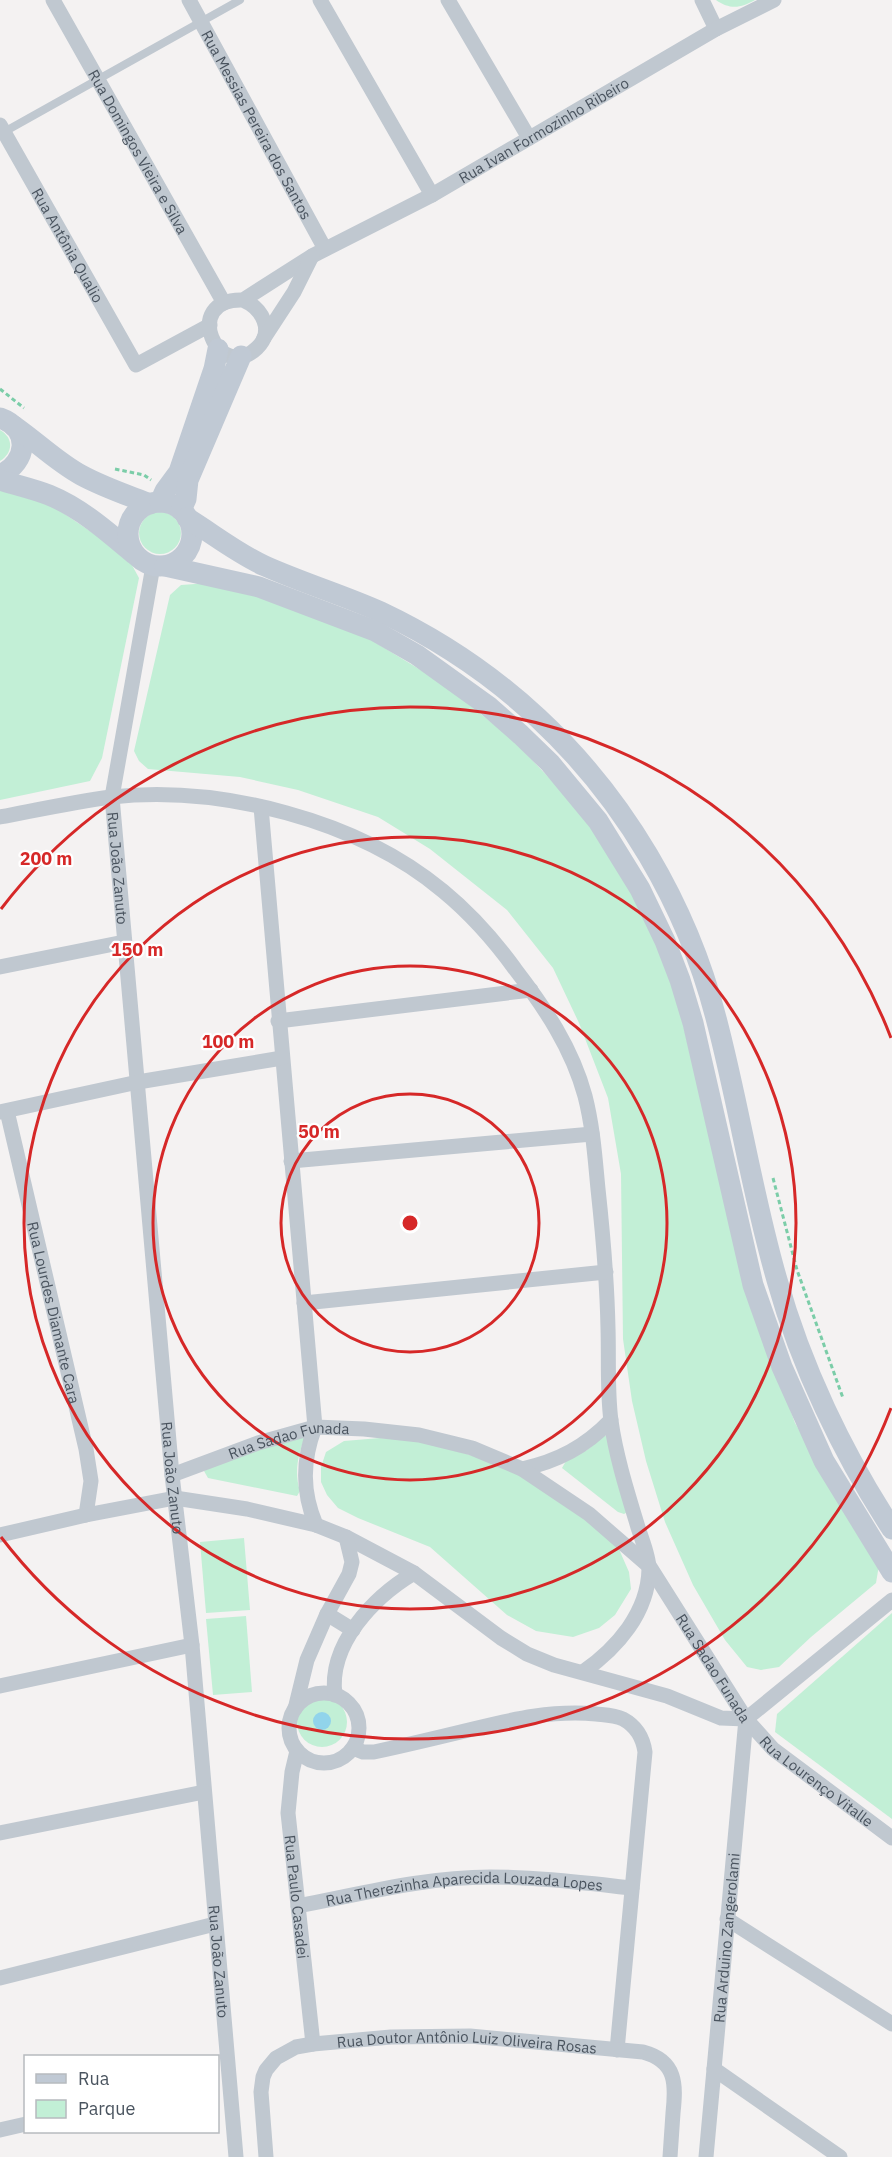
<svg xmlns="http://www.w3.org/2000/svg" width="892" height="2157" viewBox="0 0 892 2157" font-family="'IBM Plex Sans',sans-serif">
  <rect width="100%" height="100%" fill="#f4f2f2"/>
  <g fill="#c2efd6">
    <path d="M716 0H755C741 8 730 10 716 0Z"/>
    <path d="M0 430C14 438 13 453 0 461Z"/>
    <path d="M0 486 38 496 127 556 139 578 102 758 90 781 0 800Z"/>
    <circle cx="160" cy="533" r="21"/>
    <path d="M209 583 288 605 368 638 442 683 513 740 574 804 599 833 667 956 731 1228 772 1360 795 1423 879 1565 876 1583 811 1637 779 1667 761 1670 747 1667 725 1640 693 1585 665 1522 646 1461 632 1401 623 1339 621 1174 608 1098 579 1023 553 968 507 910 430 849 378 817 298 790 240 777 148 769 139 761 134 751 170 595 181 585Z"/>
    <path d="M604 1436H610L629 1511 624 1514 618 1512 562 1468 566 1461 587 1450Z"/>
    <path d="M305 1437C298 1455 294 1472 300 1491L297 1496 208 1478 204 1471 223 1460Z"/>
    <path d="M380 1438 427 1441 513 1469 590 1520 618 1547 629 1572 631 1589 615 1615 599 1628 573 1637 536 1631 507 1615 430 1547 358 1518 338 1508 327 1495 321 1482V1467L326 1452 344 1441Z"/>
    <path d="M244 1538 250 1610 206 1613 200 1542Z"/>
    <path d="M892 1613V1819L775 1732 777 1714Z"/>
    <path d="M246 1616 252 1692 213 1695 206 1619Z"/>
    <circle cx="322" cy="1722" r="25"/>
  </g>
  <circle fill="#91d4eb" cx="322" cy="1721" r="9"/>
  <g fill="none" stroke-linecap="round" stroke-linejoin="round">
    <g stroke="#7bcda8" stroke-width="3" stroke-dasharray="4.5 3" stroke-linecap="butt">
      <path d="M0 389 24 408"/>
      <path d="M115 469 144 475 151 480"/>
      <path d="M773 1178 797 1270 843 1398"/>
    </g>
    <path stroke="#c0c8d0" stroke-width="8" d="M4 132 240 0"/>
    <g stroke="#c0c8d0" stroke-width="15">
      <path id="s1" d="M53 0 224 303"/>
      <path id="s2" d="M189 0 325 249"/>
      <path d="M320 0 432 195"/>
      <path d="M448 0 529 138"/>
      <path d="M702 0 716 29"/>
      <path id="s3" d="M0 125 136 365 210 325"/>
      <path id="s4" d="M243 300C262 308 275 331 257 348 218 385 180 298 243 300L312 256 432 195 716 29 774 0"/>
      <path d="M264 338 294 292 312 256"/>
      <path id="s5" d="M153 566 112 797 172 1475 192 1645 236 2157"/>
      <path d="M261 807 315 1427C302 1461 302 1492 316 1525"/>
      <path d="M0 817C37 810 74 802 111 797 221 785 358 820 443 891 471 914 494 940 515 969 545 1008 572 1048 585 1096 593 1127 595 1158 598 1189 603 1235 607 1281 608 1328 609 1358 607 1391 611 1421 616 1456 627 1491 637 1524 641 1538 649 1555 649 1569 648 1613 617 1648 583 1672"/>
      <path d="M0 967 124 942"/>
      <path d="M278 1021 531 990"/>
      <path id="s6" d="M7 1111 86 1449 91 1481 86 1515"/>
      <path d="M0 1112 138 1082 282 1058"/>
      <path d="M291 1161 592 1134"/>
      <path d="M304 1303 606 1272"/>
      <path d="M522 1469C558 1461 585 1447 611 1420"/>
      <path id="s7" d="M172 1475 258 1443 315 1427 364 1429 419 1435 472 1448 522 1469 589 1514 650 1567 746 1719 773 1749 892 1838"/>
      <path d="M0 1535 86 1515 175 1498 247 1509 316 1525 346 1537 414 1573 501 1638 527 1654 554 1665 667 1696 721 1718 746 1719"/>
      <path d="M327 1614 353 1630"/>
      <path d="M0 1686 192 1645"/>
      <circle cx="324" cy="1728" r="35"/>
      <path d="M335 1695C328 1644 374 1597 414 1573"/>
      <path d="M295 1709 307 1660 327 1614 349 1574 352 1562 346 1537"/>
      <path d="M746 1719 892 1600"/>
      <path d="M353 1748 363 1752H374C407 1745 440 1737 473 1729 514 1719 553 1710 596 1714 605 1715 614 1715 623 1719 636 1726 643 1738 645 1752L617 2050"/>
      <path id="s8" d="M297 1751 292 1772 288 1813 313 2044"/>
      <path d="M0 1833 204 1792"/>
      <path id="s9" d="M298 1906C361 1894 425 1877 490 1877 537 1877 585 1883 632 1888"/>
      <path d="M727 1919 892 2024"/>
      <path d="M0 1978 215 1924"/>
      <path d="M714 2069 840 2157"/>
      <path d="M0 2130 26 2124"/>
      <path id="s10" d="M266 2157 261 2092 263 2077 266 2070 276 2058 296 2047 313 2044 391 2037 470 2036 643 2052C677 2061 676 2085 673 2113 672 2128 671 2142 670 2157"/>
      <path id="s11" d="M706 2157 746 1719"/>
    </g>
    <g stroke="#c0c9d4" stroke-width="21">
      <path d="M0 418C31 429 28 462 0 475"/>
      <path d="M14 426C37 442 57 462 81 475 103 487 127 495 150 504"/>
      <path d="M0 480C16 485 34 489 49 495 81 508 108 532 134 554"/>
      <circle cx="160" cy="534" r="32"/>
      <path d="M160 502 165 491 179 472 214 369 218 349"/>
      <path d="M181 510 186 499 188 480 241 356"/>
      <path d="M187 518C213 534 238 554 265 566 303 583 343 595 381 612 438 639 492 675 538 718 624 798 687 905 716 1018 739 1105 752 1194 777 1280 801 1366 843 1454 892 1529"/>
      <path d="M165 566 259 587 375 631 417 655 488 706 521 735 550 763 598 821 640 889 665 941 680 980 693 1023 753 1285 782 1367 824 1461 892 1572"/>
    </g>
  </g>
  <g fill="none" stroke="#d62828" stroke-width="3">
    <circle cx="410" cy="1223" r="129"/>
    <circle cx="410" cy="1223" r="257"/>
    <circle cx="410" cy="1223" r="386"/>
    <path d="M891 1408A515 515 0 0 1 1 1537M1 909A515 515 0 0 1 891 1038"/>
  </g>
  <g text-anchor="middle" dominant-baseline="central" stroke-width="4.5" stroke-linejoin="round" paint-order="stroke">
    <g font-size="15" fill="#4a545f" stroke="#fff">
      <text stroke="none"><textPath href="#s2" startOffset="142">Rua Messias Pereira dos Santos</textPath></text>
      <text stroke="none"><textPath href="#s4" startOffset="522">Rua Ivan Formozinho Ribeiro</textPath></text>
      <text stroke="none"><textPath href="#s1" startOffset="174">Rua Domingos Vieira e Silva</textPath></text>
      <text stroke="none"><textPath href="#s3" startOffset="138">Rua Antônia Qualio</textPath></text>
      <text stroke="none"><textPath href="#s5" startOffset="306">Rua João Zanuto</textPath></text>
      <text stroke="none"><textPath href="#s6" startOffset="207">Rua Lourdes Diamante Cara</textPath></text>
      <text stroke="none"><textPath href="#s7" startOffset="123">Rua Sadao Funada</textPath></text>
      <text stroke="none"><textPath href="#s5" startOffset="918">Rua João Zanuto</textPath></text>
      <text stroke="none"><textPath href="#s7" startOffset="645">Rua Sadao Funada</textPath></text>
      <text stroke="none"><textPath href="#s7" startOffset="800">Rua Lourenço Vitalle</textPath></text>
      <text stroke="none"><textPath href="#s9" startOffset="168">Rua Therezinha Aparecida Louzada Lopes</textPath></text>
      <text stroke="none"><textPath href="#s8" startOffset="147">Rua Paulo Casadei</textPath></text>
      <text stroke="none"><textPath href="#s11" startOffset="220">Rua Arduino Zangerolami</textPath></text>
      <text stroke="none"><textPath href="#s5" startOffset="1404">Rua João Zanuto</textPath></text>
      <text stroke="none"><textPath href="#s10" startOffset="298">Rua Doutor Antônio Luiz Oliveira Rosas</textPath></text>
    </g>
  </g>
  <circle cx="410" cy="1223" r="9" fill="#d62828" stroke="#fff" stroke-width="3"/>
  <g font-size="18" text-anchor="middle" font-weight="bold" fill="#d62828" stroke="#fff" stroke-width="4.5" stroke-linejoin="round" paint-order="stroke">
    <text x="46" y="865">200 m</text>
    <text x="137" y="956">150 m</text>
    <text x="228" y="1048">100 m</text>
    <text x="319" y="1138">50 m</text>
  </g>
  <rect x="24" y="2055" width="195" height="78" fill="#ffffff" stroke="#b7bbbf" stroke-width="1.5"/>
  <rect x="36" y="2074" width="30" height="9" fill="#c0c9d4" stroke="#b7bbbf" stroke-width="1.5"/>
  <text x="78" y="2085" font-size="18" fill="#4a545f">Rua</text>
  <rect x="36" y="2100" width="30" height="18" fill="#c2efd6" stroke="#b7bbbf" stroke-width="1.5"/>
  <text x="78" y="2115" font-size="18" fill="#4a545f">Parque</text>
</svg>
